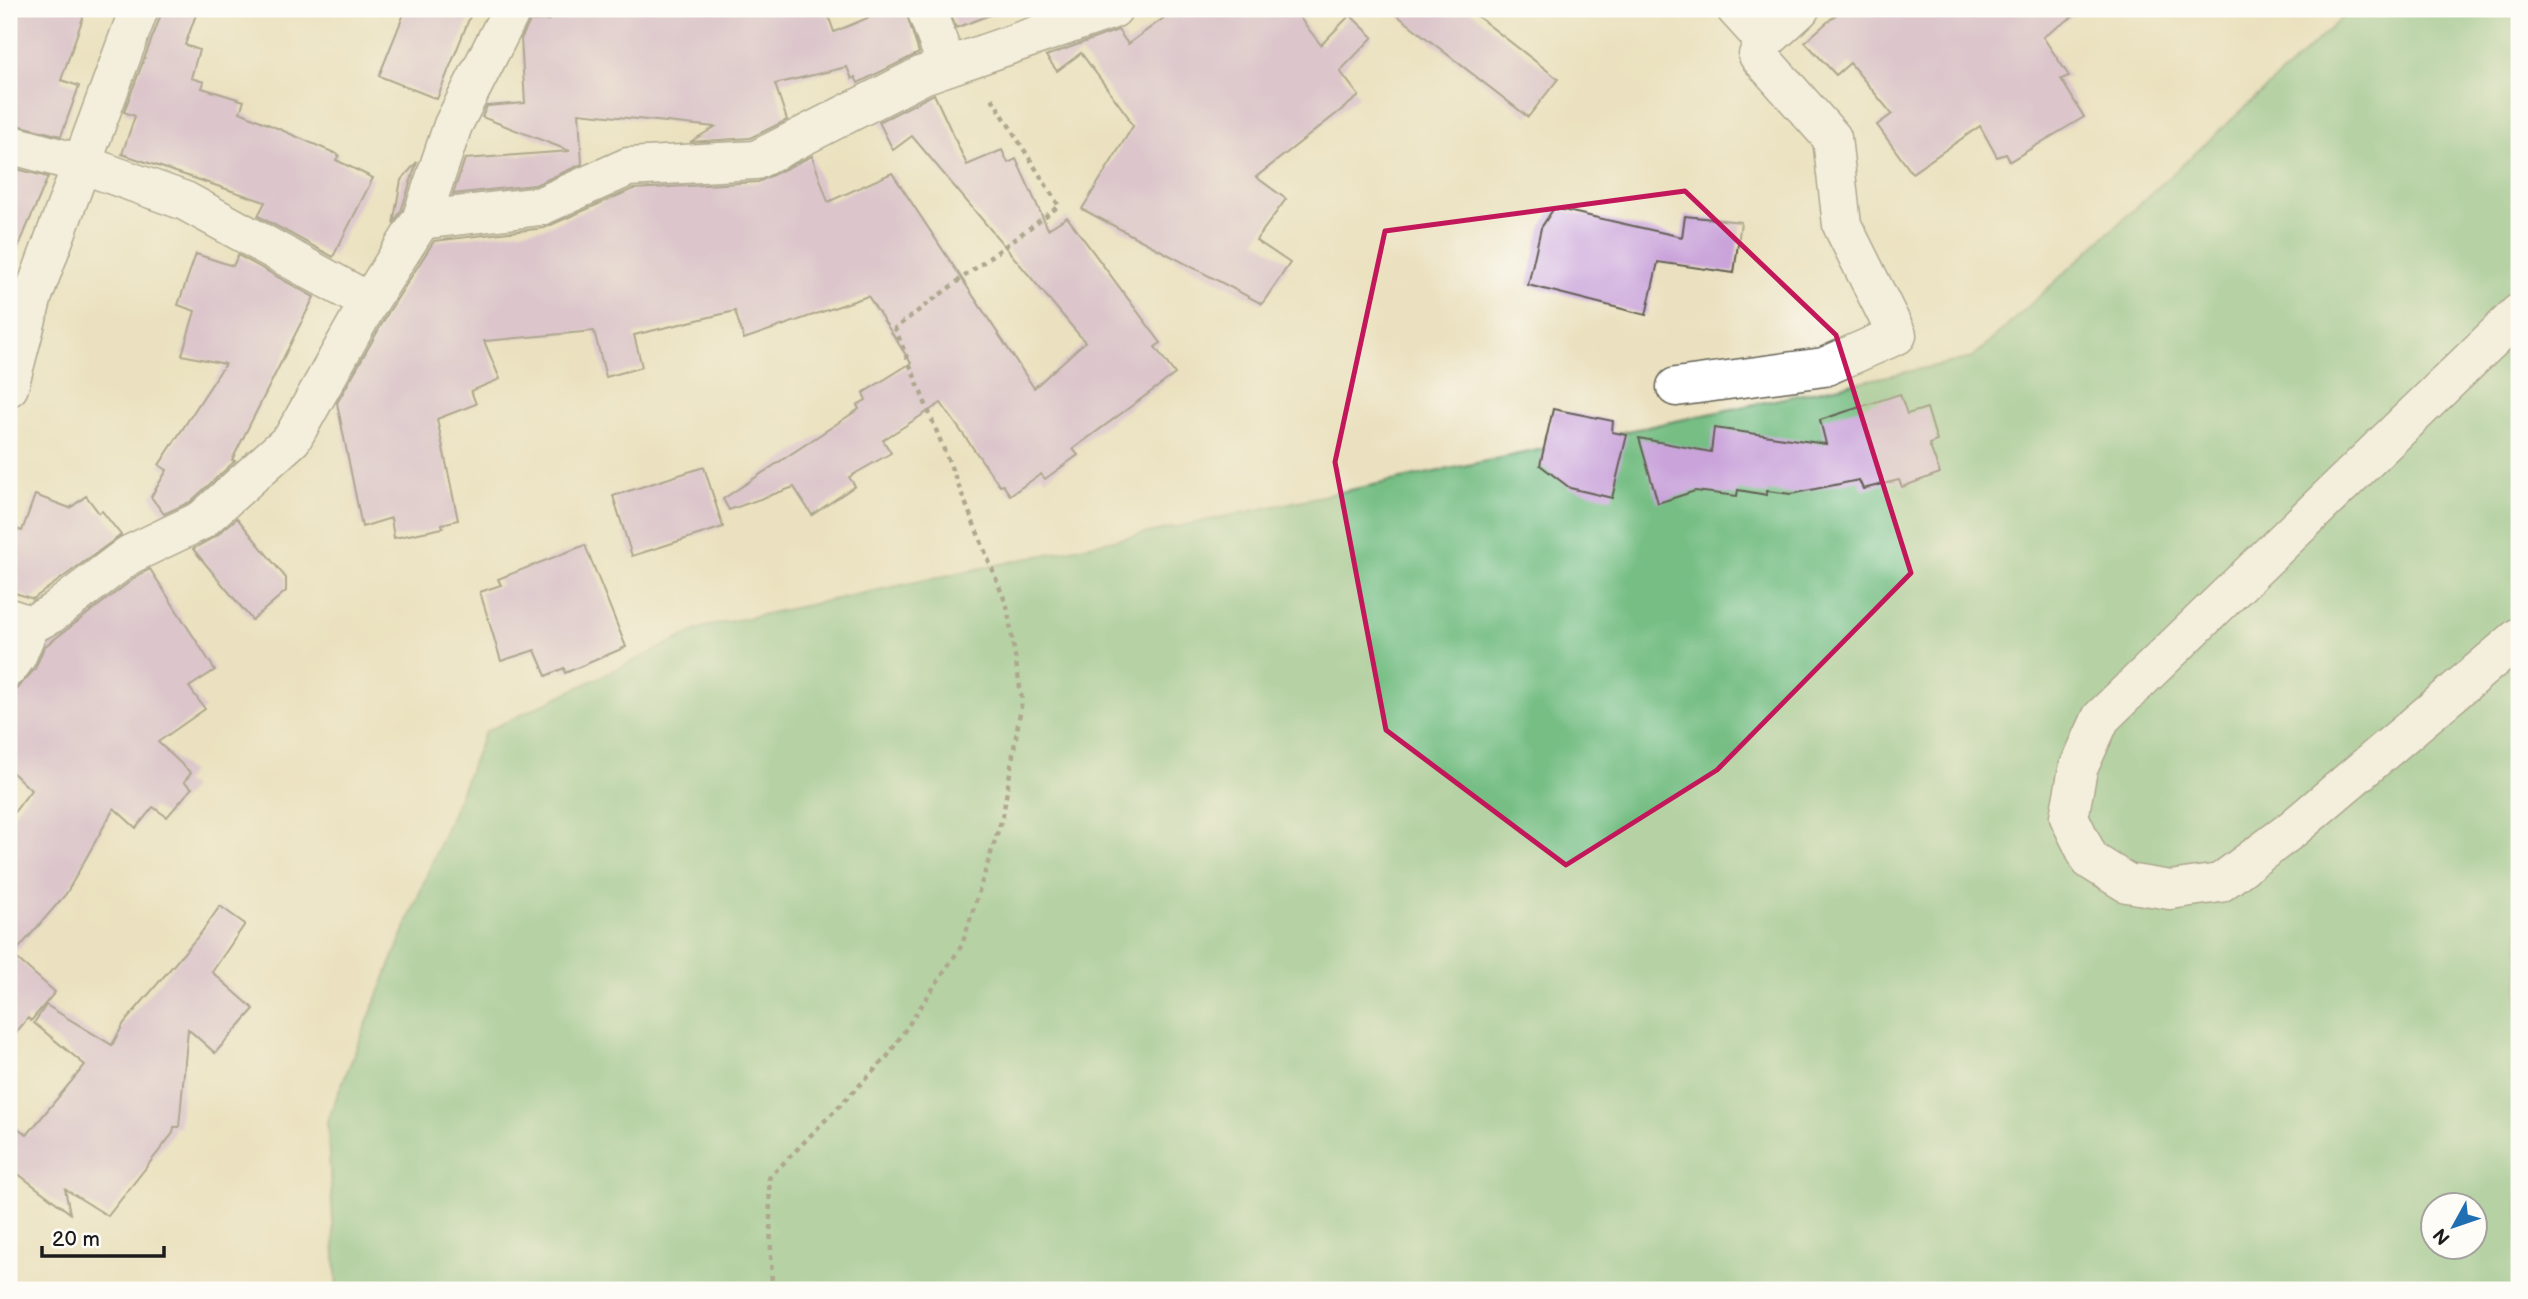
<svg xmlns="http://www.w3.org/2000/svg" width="2528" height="1299" viewBox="0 0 2528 1299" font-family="'Balsamiq Sans',sans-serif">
  <rect width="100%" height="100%" fill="#fdfcf7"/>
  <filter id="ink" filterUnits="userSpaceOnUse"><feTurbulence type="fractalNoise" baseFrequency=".0143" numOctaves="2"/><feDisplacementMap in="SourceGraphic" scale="14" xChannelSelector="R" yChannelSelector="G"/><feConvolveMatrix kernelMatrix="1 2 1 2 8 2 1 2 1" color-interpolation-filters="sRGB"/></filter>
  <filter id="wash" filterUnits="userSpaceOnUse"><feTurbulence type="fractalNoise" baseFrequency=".00686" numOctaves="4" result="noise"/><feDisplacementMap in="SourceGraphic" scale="28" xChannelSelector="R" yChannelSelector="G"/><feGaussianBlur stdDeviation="1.57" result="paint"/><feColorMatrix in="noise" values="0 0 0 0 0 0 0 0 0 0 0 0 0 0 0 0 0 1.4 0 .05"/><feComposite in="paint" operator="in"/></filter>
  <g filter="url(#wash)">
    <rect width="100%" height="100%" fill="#ebe1c0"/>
    <path fill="#76be84" stroke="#496d50" stroke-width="2" fill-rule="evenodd" d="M2352 9H2519V1290H337L327 1121 485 732 704 627 1972 358ZM2434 1204H2476V1246H2434Z"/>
    <g id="blocks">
      <g fill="#c9a3da">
        <path d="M9 9H86L61 80 79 86 61 136 9 123Z"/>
        <path d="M160 9H198L185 45 199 50 191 78 204 82 202 88 244 101 240 112 339 155 336 160 373 178 333 257 258 216 265 202 122 154 135 116 124 112 160 17Z"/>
        <path d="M406 9H473L437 99 379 76Z"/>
        <path d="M550 9H826L834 32 889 9H905L919 53 858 83 855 77 852 79 847 67 775 84 787 120 750 138 690 142 715 127 579 113 582 164 535 185 453 194 465 159 570 151 482 117 487 106 525 103 521 39 530 21 549 20Z"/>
        <path d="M949 9H997L998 12 956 28Z"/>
        <path d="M1176 9H1293L1321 45 1350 15 1373 37 1340 71 1359 96 1256 177 1286 199 1256 240 1290 263 1262 304 1082 209 1133 126 1128 119 1129 118 1081 53 1057 71 1046 56 1118 30 1128 44Z"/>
        <path d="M1389 9H1468L1558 79 1528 117Z"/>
        <path d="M1842 9H2084L2043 37 2069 76 2061 79 2084 117 2010 161 2006 154 1997 157 1980 126 1912 173 1877 125 1892 114 1850 63 1836 75 1805 42Z"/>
        <path d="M934 94 967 165 1002 150 1008 163 1016 159 1048 229 1067 217 1161 343 1155 347 1175 374 1073 449 1078 455 1045 479 1041 474 1010 495 1003 485 1000 486 941 403 883 440 891 453 849 477 855 486 812 515 794 487 729 510 723 499 859 409 857 405 866 400 863 393 911 363 868 296 744 339 735 311 634 335 642 367 606 377 594 331 484 341 500 379 471 391 476 404 437 419 458 520 442 524 443 528 394 538 391 518 362 527 337 403 388 313 434 241 544 228 633 189 758 182 812 156 828 202 892 173 1034 388 1085 342 912 136 893 150 879 122Z"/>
        <path d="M417 162 401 211 393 224 401 180Z"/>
        <path d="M9 167 48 177 9 269Z"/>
        <path d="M1554 208 1682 237 1685 216 1741 222 1734 273 1658 262 1646 315 1528 285 1541 228Z"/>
        <path d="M196 254 233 266 238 255 314 297 232 460 235 461 190 502 164 514 151 497 167 470 159 465 225 364 182 355 195 311 178 305Z"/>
        <path d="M1900 394 1907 414 1927 408 1937 441 1929 444 1940 473 1902 487 1899 480 1863 489 1859 480 1791 494 1767 491V495L1738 490 1737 496 1695 491 1658 503 1639 438 1711 452 1714 428 1826 444 1820 420Z"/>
        <path d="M1553 409 1613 421 1612 432 1627 435 1612 498 1570 488 1540 465Z"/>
        <path d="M704 467 723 527 632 556 613 496Z"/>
        <path d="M35 495 70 508 86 496 99 513 102 511 121 535 33 599 9 591V545L14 528 22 531Z"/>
        <path d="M237 518 286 578V591L252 620 193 549 216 536Z"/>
        <path d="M585 545 626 647 565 673 564 668 546 676 535 650 501 661 480 592 501 585 498 579Z"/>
        <path d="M150 569 215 670 189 687 205 709 158 742 191 773 184 782 192 788 167 817 153 807 136 828 114 808 66 894 13 955 55 992 31 1021 28 1018 9 1041V819L31 790 9 769V697L35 669 44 647 140 574Z"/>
        <path d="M220 906 245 924 212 972 254 1009 215 1053 188 1029 179 1127H174L173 1133 108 1216 65 1189 70 1213 9 1167V1121L27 1135 85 1065 34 1023 46 1005 112 1045 124 1023 201 933Z"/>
      </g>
    </g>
  </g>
  <g filter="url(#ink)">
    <use href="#blocks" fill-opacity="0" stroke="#646155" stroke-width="2"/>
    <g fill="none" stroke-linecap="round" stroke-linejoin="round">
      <g stroke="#646155" stroke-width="41">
        <g id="street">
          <path d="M926 9 947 66"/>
          <path d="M1736 9 1765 41 1800 9"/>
          <path d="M9 144 82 164 185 201 369 302"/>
          <path d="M421 220 541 206 628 167 756 160 923 75 1113 9"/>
          <path d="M9 387 33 296 139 9"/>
          <path d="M1676 387 1824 367 1897 335 1842 225 1832 138 1758 55 1765 41"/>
          <path d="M9 618 30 625 51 614 129 555 202 520 292 439 369 302 421 220 453 125 512 9"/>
          <path d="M9 667 17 656 30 625"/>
        </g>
      </g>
      <g stroke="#646155" stroke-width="41">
        <path id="secondary" d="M2519 313 2101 718 2078 769 2069 817 2090 860 2127 883 2170 890 2220 883 2290 831 2519 637"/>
      </g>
      <path stroke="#646155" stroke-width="4.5" stroke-dasharray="5 5" stroke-linecap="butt" d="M772 1290 769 1178 887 1057 962 945 1003 815 1022 700 1007 606 895 328 1059 206 990 95"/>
      <use href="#street" stroke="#fff" stroke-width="38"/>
      <use href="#secondary" stroke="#fff" stroke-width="38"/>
    </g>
  </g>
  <path d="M0 0H2528V1299H0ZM1685 191 1836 335 1911 573 1717 770 1566 865 1386 730 1335 462 1385 231Z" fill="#ebe1c0" fill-opacity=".55" fill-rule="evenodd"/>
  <path fill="none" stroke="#c2185b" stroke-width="5" stroke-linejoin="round" d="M1685 191 1836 335 1911 573 1717 770 1566 865 1386 730 1335 462 1385 231Z"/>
  <rect width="2528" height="1299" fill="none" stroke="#fdfcf7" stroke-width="35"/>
  <g transform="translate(2454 1226) rotate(230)"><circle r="33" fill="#fdfcf7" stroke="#a3a29f" stroke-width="2"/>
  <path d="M0-5L12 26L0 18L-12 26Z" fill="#1f6fb2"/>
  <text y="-10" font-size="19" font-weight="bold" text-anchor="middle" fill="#1c1c1c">N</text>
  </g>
  <path d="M42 1246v10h122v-10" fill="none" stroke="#1c1c1c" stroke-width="3.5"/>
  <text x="52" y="1246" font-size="21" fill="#1c1c1c" stroke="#fdfcf7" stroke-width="5" paint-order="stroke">20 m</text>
</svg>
